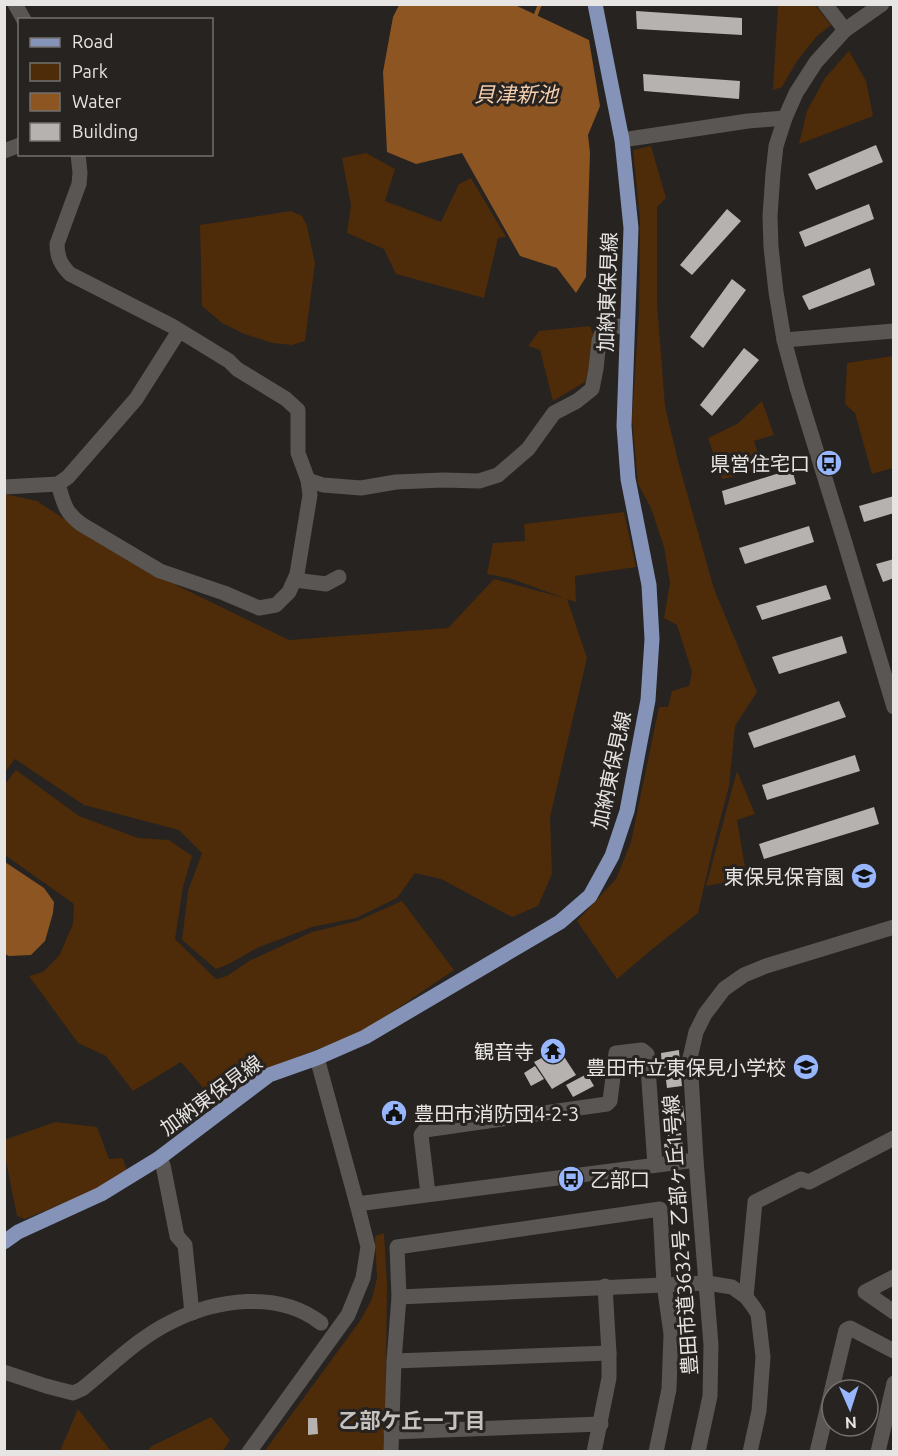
<svg xmlns="http://www.w3.org/2000/svg" width="898" height="1456" viewBox="0 0 898 1456" font-family="Ubuntu,'Noto Sans JP',sans-serif">
  <rect width="100%" height="100%" fill="#262321"/>
  <g fill="#4e2b09">
    <path d="M778 5H815L831 25 817 36 797 61 782 87 773 90Z"/>
    <path d="M849 51 866 81 873 116 799 144 807 111 825 78Z"/>
    <path d="M651 146 666 198 657 207V304L665 406 678 461 714 589 757 692 735 726 729 786 714 843 698 913 650 951 617 979 577 921 616 879 631 842 659 707H668L672 691 689 686 692 672 677 625 664 618 670 583 664 547 651 508 638 484 632 418 639 313 640 220 633 150Z"/>
    <path d="M366 153 395 169 385 201 441 222 459 184 471 178 506 237 498 238 484 298 396 274 384 249 347 233 351 205 342 158Z"/>
    <path d="M291 211 302 216 307 226 315 263 305 341 292 345 272 343 242 333 222 323 202 306 200 225Z"/>
    <path d="M590 326 596 341 585 382 553 401 540 350 528 346 539 331Z"/>
    <path d="M893 356V468L872 474 855 413 845 404 847 363Z"/>
    <path d="M762 401 774 435 754 441 762 466 736 476 722 479 708 438 737 424Z"/>
    <path d="M5 494 37 501 135 565 289 640 448 628 494 579 564 598 512 579 487 574 493 543 525 541 524 524 624 512 636 567 575 576 576 602 567 599 587 658 550 817 552 874 538 906 512 917 441 879 415 873 397 898 356 918 312 927 257 948 229 964 216 969 182 940 188 891 202 853 179 830 84 805 15 759 5 772Z"/>
    <path d="M16 770 79 816 138 838 169 840 192 856 183 887 175 939 216 979 227 976 249 961 312 932 357 921 402 901 454 970 363 1032 264 1070 218 1105 181 1062 133 1091 106 1056 78 1043 29 976 43 972 59 956 73 924 74 904 5 855V784Z"/>
    <path d="M737 771 755 814 737 820 747 879 706 886Z"/>
    <path d="M55 1122 97 1127 109 1159 123 1158 127 1171 89 1193 25 1219 17 1216 5 1156 4 1140Z"/>
    <path d="M384 1233 387 1284 385 1451 264 1452 360 1321 372 1299 377 1278 375 1236Z"/>
    <path d="M78 1409 111 1451H60Z"/>
    <path d="M211 1417 230 1440 223 1451H147L152 1446Z"/>
  </g>
  <g fill="#8c5521">
    <path d="M399 5H515L589 40 600 106 588 135 590 153 586 277 576 293 557 268 520 256 462 153 416 164 387 152 383 72 393 17Z"/>
    <path d="M5 862 44 888 54 902 53 913 45 941 31 955 9 956 5 954Z"/>
  </g>
  <g fill="none" stroke-linecap="round" stroke-linejoin="round">
    <path stroke="#8c5521" stroke-width="4" d="M535 17 540 4"/>
  </g>
  <g fill="#b6b2af">
    <path d="M636 11 742 18V35L637 29Z"/>
    <path d="M643 74 740 81 739 99 644 91Z"/>
    <path d="M876 145 883 162 816 190 808 174Z"/>
    <path d="M869 204 874 219 805 247 799 232Z"/>
    <path d="M727 209 741 221 692 275 680 265Z"/>
    <path d="M870 268 875 285 809 310 802 296Z"/>
    <path d="M732 279 746 290 703 348 690 337Z"/>
    <path d="M744 348 759 360 712 416 700 405Z"/>
    <path d="M792 469 796 484 725 505 722 491Z"/>
    <path d="M894 496V513L864 522 859 506Z"/>
    <path d="M809 526 814 542 745 564 739 548Z"/>
    <path d="M894 559V578L883 582 876 564Z"/>
    <path d="M826 585 831 599 762 620 756 606Z"/>
    <path d="M842 636 847 653 779 674 772 657Z"/>
    <path d="M839 701 846 717 754 748 748 733Z"/>
    <path d="M855 755 860 771 767 800 762 785Z"/>
    <path d="M874 807 879 824 764 859 759 844Z"/>
    <path d="M559 1049 576 1075 552 1089 534 1062Z"/>
    <path d="M679 1050 680 1066 662 1068 661 1053Z"/>
    <path d="M535 1066 544 1079 531 1086 524 1073Z"/>
    <path d="M680 1068 682 1086 667 1088 666 1080 668 1079 667 1069Z"/>
    <path d="M587 1074 594 1086 573 1097 566 1085Z"/>
    <path d="M683 1106 685 1121 666 1122 664 1107Z"/>
    <path d="M681 1133 683 1146H681L682 1149 665 1152 664 1144 669 1143 668 1135Z"/>
    <path d="M308 1418H317L318 1434 308 1435Z"/>
  </g>
  <g fill="none" stroke-linecap="round" stroke-linejoin="round">
    <g stroke="#595653" stroke-width="15">
      <path d="M15 4 24 20"/>
      <path d="M825 4 845 30"/>
      <path d="M882 4 845 30 816 62 796 93 785 118 776 146 773 173 770 216 771 247 776 292 784 340 797 388 845 543 894 707"/>
      <path d="M622 140 748 121 785 118"/>
      <path d="M4 151 20 145"/>
      <path d="M784 340 894 331"/>
      <path d="M308 480 323 485 361 488 396 482 443 480 479 481 498 475 528 449 554 413 577 401 592 389 596 369 599 341 603 329 626 325"/>
      <path d="M58 484C64 503 64 511 81 524L160 571 224 593 259 608 276 605 289 592 297 574 310 495 308 480 298 453V410L286 399 237 369 229 361 172 326 70 274C61 265 57 257 57 244L79 184 80 173 78 154"/>
      <path d="M4 487 58 484 68 477 136 399 179 331"/>
      <path d="M295 580 326 584 339 577"/>
      <path d="M158 1159 163 1165 177 1236 185 1245 192 1313"/>
      <path d="M428 1194 421 1135 425 1130 607 1104 610 1101 616 1053 642 1050 647 1054 655 1165"/>
      <path d="M357 1204 696 1160"/>
      <path d="M894 1277 865 1292 894 1312"/>
      <path d="M399 1297 707 1283 732 1287 746 1297 753 1306 758 1314 763 1357 759 1411 750 1452"/>
      <path d="M746 1297 755 1202 801 1179 809 1182 894 1138"/>
      <path d="M394 1361 609 1353"/>
      <path d="M4 1372 46 1386 73 1393 82 1389C111 1366 138 1338 171 1322 216 1299 279 1290 321 1323"/>
      <path d="M391 1432 601 1424"/>
      <path d="M249 1452 348 1315 363 1278 368 1247 357 1204 317 1058"/>
      <path d="M391 1452 394 1361 399 1297 397 1247 660 1209 664 1284 671 1334 669 1389 656 1452"/>
      <path d="M594 1452 609 1378V1353L605 1286"/>
      <path d="M698 1452 710 1396 711 1345 696 1160 690 1058 696 1032 705 1014 724 989 744 975 766 966 894 927"/>
      <path d="M817 1452 846 1330 850 1328 894 1351"/>
      <path d="M878 1452 894 1383"/>
    </g>
    <path stroke="#8493b7" stroke-width="15" d="M4 1242 18 1232 101 1194 158 1159 269 1075 317 1058 365 1037 560 922 590 896 612 856 627 811 648 700 652 639 649 585 628 479 624 426 631 228 622 140 595 4"/>
  </g>
  <defs>
    <g id="bus-disc" transform="scale(1.35)"><circle r="9.5" fill="#97b6fd" stroke="#262321"/><path d="M-5-6H5V4H4V6H2V4H-2V6H-4V4H-5ZM-3.5-4V0h7V-4ZM-3.5 1.2v1.5H-2V1.2ZM2 1.2v1.5H3.5V1.2Z" fill="#111"/></g>
    <g id="school-disc" transform="scale(1.35)"><circle r="9.5" fill="#97b6fd" stroke="#262321"/><path d="M0-5L7-2L0 1L-7-2ZM-4 1L0 2.5L4 1V4Q0 6-4 4Z" fill="#111"/></g>
    <g id="temple-disc" transform="scale(1.35)"><circle r="9.5" fill="#97b6fd" stroke="#262321"/><path d="M0-6L5-2H3V0L6.5 2.5H4V6H1.5V3h-3V6H-4V2.5H-6.5L-3 0V-2H-5Z" fill="#111"/></g>
    <g id="civic-disc" transform="scale(1.35)"><circle r="9.5" fill="#97b6fd" stroke="#262321"/><path d="M-.6-6.5H3V-4.5H.6V-3L4-1V1h2V6H-6V1h2V-1L-.6-3ZM-1.2 2.5V6h2.4V2.5Z" fill="#111"/></g>
  </defs>
  <g fill-rule="evenodd">
    <use href="#bus-disc" x="829" y="463"/>
    <use href="#school-disc" x="864" y="876"/>
    <use href="#temple-disc" x="553" y="1051"/>
    <use href="#school-disc" x="806" y="1067"/>
    <use href="#civic-disc" x="394" y="1113"/>
    <use href="#bus-disc" x="571" y="1179"/>
  </g>
  <g text-anchor="middle" dominant-baseline="central" stroke-width="6" stroke-linejoin="round" paint-order="stroke">
    <g font-size="20" fill="#e7e5e3" stroke="#262321">
      <text transform="translate(607 292) rotate(-88)">加納東保見線</text>
      <text transform="translate(611 770) rotate(-78)">加納東保見線</text>
      <text transform="translate(211 1095) rotate(-36)">加納東保見線</text>
      <text transform="translate(680 1235) rotate(-94)">豊田市道3632号 乙部ヶ丘1号線</text>
    </g>
    <g font-size="20" fill="#e7e5e3" stroke="#262321" text-anchor="end">
      <text x="810" y="463">県営住宅口</text>
      <text x="844" y="876">東保見保育園</text>
      <text x="534" y="1051">観音寺</text>
      <text x="786" y="1067">豊田市立東保見小学校</text>
      <text x="414" y="1113" text-anchor="start">豊田市消防団4-2-3</text>
      <text x="590" y="1179" text-anchor="start">乙部口</text>
    </g>
    <g font-size="21" font-style="italic" fill="#f4cdad" stroke="#262321">
      <text x="516" y="94">貝津新池</text>
    </g>
    <g font-size="21" font-weight="bold" fill="#c4c1be" stroke="#262321">
      <text x="412" y="1420">乙部ケ丘一丁目</text>
    </g>
  </g>
  <rect width="898" height="1456" fill="none" stroke="#e7e5e3" stroke-width="12"/>
  <rect x="18" y="18" width="195" height="138" fill="#262321" stroke="#73716f" stroke-width="1.5"/>
  <rect x="30" y="38" width="30" height="9" fill="#8493b7" stroke="#73716f" stroke-width="1.5"/>
  <text x="72" y="48" font-size="18" fill="#e7e5e3">Road</text>
  <rect x="30" y="63" width="30" height="18" fill="#4e2b09" stroke="#73716f" stroke-width="1.5"/>
  <text x="72" y="78" font-size="18" fill="#e7e5e3">Park</text>
  <rect x="30" y="93" width="30" height="18" fill="#8c5521" stroke="#73716f" stroke-width="1.5"/>
  <text x="72" y="108" font-size="18" fill="#e7e5e3">Water</text>
  <rect x="30" y="123" width="30" height="18" fill="#b6b2af" stroke="#73716f" stroke-width="1.5"/>
  <text x="72" y="138" font-size="18" fill="#e7e5e3">Building</text>
  <g transform="translate(850 1408) rotate(177)"><circle r="28" fill="#262321" stroke="#73716f" stroke-width="1.5"/>
  <path d="M0-4.5L10 22L0 15L-10 22Z" fill="#97b6fd"/>
  <text y="-9" font-size="16" font-weight="bold" text-anchor="middle" fill="#e7e5e3">N</text>
  </g>
</svg>
